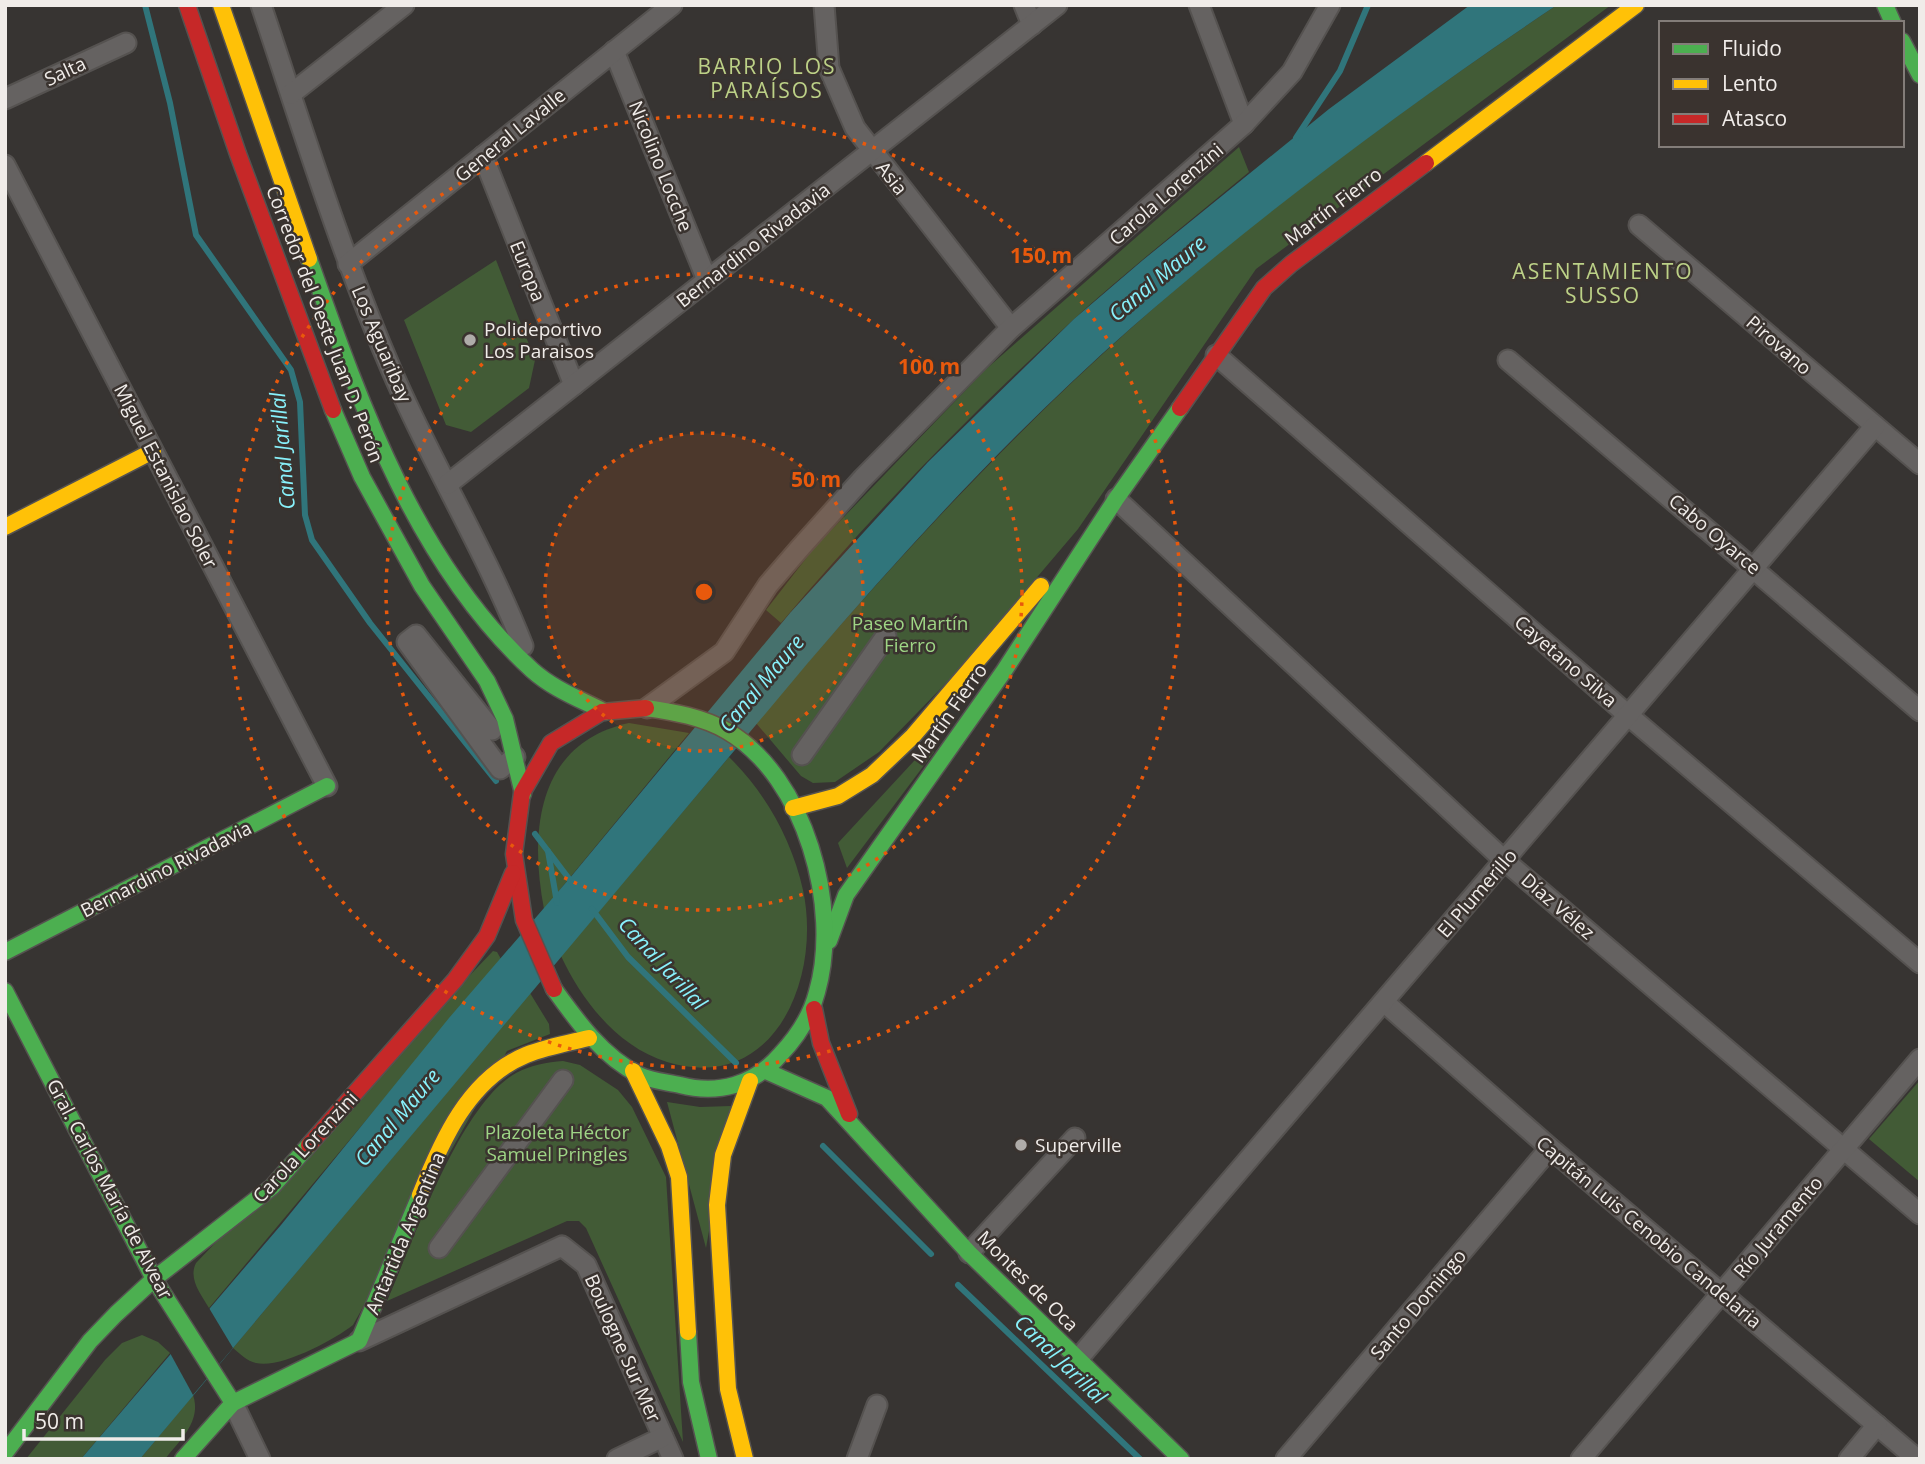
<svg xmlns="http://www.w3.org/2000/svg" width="1925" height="1464" viewBox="0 0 1925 1464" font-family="'Open Sans',sans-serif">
  <rect width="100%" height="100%" fill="#373432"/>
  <g fill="#425b36">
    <path d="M1557 5H1611L1256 269 1078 529 953 676 879 752 835 782 813 783 801 776 756 723C873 585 994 451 1129 330 1260 213 1411 103 1557 5Z"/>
    <path d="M1239 147 1249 172C1190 221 1130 268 1073 320 970 414 871 516 781 623L766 610 814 548 985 370Z"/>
    <path d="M496 260 535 360 529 388 471 432 446 425 404 320Z"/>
    <path d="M629 723 689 733 544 909C529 831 537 743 629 723Z"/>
    <path d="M927 747 934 752 847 868 838 843Z"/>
    <path d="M729 757C765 792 792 840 803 890 822 978 774 1095 667 1062 618 1047 582 1001 561 956Z"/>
    <path d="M493 951 497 952 501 959 209 1308C201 1294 188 1279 196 1263Z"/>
    <path d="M530 993 549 1024 550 1034 507 1051 353 1325C334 1340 280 1369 256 1363 247 1361 240 1354 233 1348Z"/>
    <path d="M563 1061 580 1065 618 1090 632 1107 666 1177 683 1442 586 1228 579 1221H567L387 1301C413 1242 460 1104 516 1073 531 1065 547 1062 563 1061Z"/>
    <path d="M1920 1080V1182L1869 1139Z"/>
    <path d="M667 1102 700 1107 731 1106 706 1248Z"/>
    <path d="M142 1335 158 1342 170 1353 81 1459H26L105 1360 122 1343Z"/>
    <path d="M193 1395C202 1421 180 1440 165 1459H140Z"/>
  </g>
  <path fill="#30757b" d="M1470 5H1557C1409 104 1265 211 1131 328 1014 431 908 546 807 664L140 1459H81L281 1225 449 1018 569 879 790 613 928 462 1074 319 1143 260 1329 109Z"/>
  <path fill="#373432" d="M209 1308 233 1348 193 1395 170 1353Z"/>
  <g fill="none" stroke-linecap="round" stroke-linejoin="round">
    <g stroke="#30757b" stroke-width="6">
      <path d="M145 5 170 103 196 235 291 370 300 402 305 515 312 540 370 623 496 781"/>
      <path d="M1296 138 1340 71 1368 5"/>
      <path d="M535 834 573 884"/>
      <path d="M548 851 557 903"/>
      <path d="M592 909 628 957 736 1063"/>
      <path d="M823 1146 931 1254"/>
      <path d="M958 1285 1140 1459"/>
    </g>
    <g stroke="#555250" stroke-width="23">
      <g id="street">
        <path d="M261 5C302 127 340 251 391 369 431 463 486 551 523 646"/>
        <path d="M824 5 829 68 855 128 1011 328"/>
        <path d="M1024 5 1032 25"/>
        <path d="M1199 5 1244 124"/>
        <path d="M614 51 707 280"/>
        <path d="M291 94 404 5"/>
        <path d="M5 99 126 43"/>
        <path d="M483 156 574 385"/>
        <path d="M5 165 327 786"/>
        <path d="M1639 225 1920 464"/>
        <path d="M348 264 672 5"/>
        <path d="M1216 355 1629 716 1920 963"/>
        <path d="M1508 360 1920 711"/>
        <path d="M448 484 1057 5"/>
        <path d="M1116 499 1505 861 1920 1214"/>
        <path d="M647 708 724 652 768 585 800 548 863 478 1011 328 1244 124 1292 72 1330 5"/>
        <path d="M492 730 416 635 407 642 500 769 515 757"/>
        <path d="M802 755 886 636"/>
        <path d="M1384 1002 1550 1148 1917 1459"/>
        <path d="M439 1248 563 1080"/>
        <path d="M969 1253 1075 1138"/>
        <path d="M359 1341 562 1246 586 1265 673 1459"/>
        <path d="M1078 1359 1875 426"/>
        <path d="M233 1403 260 1459"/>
        <path d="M617 1459 663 1437"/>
        <path d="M857 1459 877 1405"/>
        <path d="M1286 1459 1550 1148"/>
        <path d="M1581 1459 1920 1059"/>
        <path d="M1849 1459 1877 1425"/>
      </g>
    </g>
    <g stroke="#555250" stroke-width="19">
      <g id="fast">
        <path d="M1885 5 1893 23"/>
        <path d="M1902 41 1920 75"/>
        <path d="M309 259C360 403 416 564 532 670 553 689 580 699 605 712"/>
        <path d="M333 410 362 477 422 586 487 681 505 719 523 794"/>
        <path d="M829 941 846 895 1004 671 1116 499 1180 408"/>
        <path d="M5 952 327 786"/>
        <path d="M554 989C577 1021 602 1056 639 1075 651 1081 667 1082 680 1085 718 1095 754 1085 780 1055 797 1037 811 1016 817 992 841 908 806 777 727 731 703 717 674 712 646 708"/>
        <path d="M5 991 154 1279 233 1403"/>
        <path d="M766 1071 827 1098 969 1253 1181 1459"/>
        <path d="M688 1332 691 1382 709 1459"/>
        <path d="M5 1453 90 1341 116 1314 154 1279 272 1187 309 1145"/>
        <path d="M183 1459 233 1403 359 1341 420 1195"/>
      </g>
    </g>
    <g stroke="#555250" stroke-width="19">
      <g id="slow">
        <path d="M221 5 309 259"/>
        <path d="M1426 163 1636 5"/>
        <path d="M5 527 153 451"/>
        <path d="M793 808 838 796 872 775 913 736 1041 586"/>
        <path d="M633 1071 669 1146 679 1177 688 1332"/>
        <path d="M420 1195C441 1142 468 1079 526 1055 546 1047 568 1043 589 1038"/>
        <path d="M745 1459 728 1389 717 1205 723 1155 750 1081"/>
      </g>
    </g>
    <g stroke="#555250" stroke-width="19">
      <g id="jam">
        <path d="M187 5 238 154 333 410"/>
        <path d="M1180 408 1264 288 1291 264 1426 163"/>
        <path d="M554 989 524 920 514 854 522 793 551 743 602 712 646 708"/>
        <path d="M814 1009 821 1043 849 1114"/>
        <path d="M309 1145 455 980 487 936 513 873"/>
      </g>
    </g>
    <use href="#street" stroke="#656261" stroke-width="19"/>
    <use href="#fast" stroke="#4caf50" stroke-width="16"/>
    <use href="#slow" stroke="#ffc107" stroke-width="16"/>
    <use href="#jam" stroke="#c62828" stroke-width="16"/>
  </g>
  <circle cx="704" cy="592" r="159" fill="#e8590c" fill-opacity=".12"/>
  <g fill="none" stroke="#e8590c" stroke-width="3.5" stroke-dasharray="3.5 7">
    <circle cx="704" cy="592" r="159"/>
    <circle cx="704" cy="592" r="318"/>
    <circle cx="704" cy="592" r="476"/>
  </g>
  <g fill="#afaca9" stroke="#3a332f" stroke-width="2.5">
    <circle cx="470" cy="340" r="7"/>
    <circle cx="1021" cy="1145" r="7"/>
  </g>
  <g text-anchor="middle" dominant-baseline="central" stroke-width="5" stroke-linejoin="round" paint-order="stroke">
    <g font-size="19" fill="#f0ece9" stroke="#3a332f">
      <text transform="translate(65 71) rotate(-25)">Salta</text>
      <text transform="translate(510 135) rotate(-39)">General Lavalle</text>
      <text transform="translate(661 166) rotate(68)">Nicolino Locche</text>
      <text transform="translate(892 178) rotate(52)">Asia</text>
      <text transform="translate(1166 194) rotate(-41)">Carola Lorenzini</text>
      <text transform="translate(1333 206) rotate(-37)">Martín Fierro</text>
      <text transform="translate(753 245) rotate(-38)">Bernardino Rivadavia</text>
      <text transform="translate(528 271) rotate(68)">Europa</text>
      <text transform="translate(325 324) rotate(69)">Corredor del Oeste Juan D. Perón</text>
      <text transform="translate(382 344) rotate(67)">Los Aguaribay</text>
      <text transform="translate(1779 345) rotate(41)">Pirovano</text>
      <text transform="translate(166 476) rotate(63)">Miguel Estanislao Soler</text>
      <text transform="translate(1715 534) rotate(40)">Cabo Oyarce</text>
      <text transform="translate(1566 661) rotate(41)">Cayetano Silva</text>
      <text transform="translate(949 713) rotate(-55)">Martín Fierro</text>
      <text transform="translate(166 869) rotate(-27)">Bernardino Rivadavia</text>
      <text transform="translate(1477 893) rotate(-49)">El Plumerillo</text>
      <text transform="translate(1558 906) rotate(41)">Díaz Vélez</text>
      <text transform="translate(305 1147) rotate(-47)">Carola Lorenzini</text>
      <text transform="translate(110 1189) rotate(62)">Gral. Carlos María de Alvear</text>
      <text transform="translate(1778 1227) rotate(-50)">Río Juramento</text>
      <text transform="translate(1649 1232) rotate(40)">Capitán Luis Cenobio Candelaria</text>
      <text transform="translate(405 1233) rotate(-67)">Antartida Argentina</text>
      <text transform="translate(1028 1281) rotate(45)">Montes de Oca</text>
      <text transform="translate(1418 1304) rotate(-50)">Santo Domingo</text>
      <text transform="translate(623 1348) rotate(66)">Boulogne Sur Mer</text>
    </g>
    <g font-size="19" fill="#f0ece9" stroke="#3a332f" text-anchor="start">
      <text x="484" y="329">Polideportivo<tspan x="484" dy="22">Los Paraisos</tspan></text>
      <text x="1035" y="1145">Superville</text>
    </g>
    <g font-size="19" fill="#9ed585" stroke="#3a332f">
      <text x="910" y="623">Paseo Martín<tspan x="910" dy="22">Fierro</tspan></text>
      <text x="557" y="1132">Plazoleta Héctor<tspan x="557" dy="22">Samuel Pringles</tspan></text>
    </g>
    <g font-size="21" letter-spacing="2" fill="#bcd187" stroke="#3a332f">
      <text x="767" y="66">BARRIO LOS<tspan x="767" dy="24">PARAÍSOS</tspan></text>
      <text x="1603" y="271">ASENTAMIENTO<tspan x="1603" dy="24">SUSSO</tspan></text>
    </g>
    <g font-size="21" font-style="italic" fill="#88f1fb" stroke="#3a332f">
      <text transform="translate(1157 278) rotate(-40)">Canal Maure</text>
      <text transform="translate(282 451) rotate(-95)">Canal Jarillal</text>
      <text transform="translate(761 683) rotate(-50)">Canal Maure</text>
      <text transform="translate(663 963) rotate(47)">Canal Jarillal</text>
      <text transform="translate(397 1117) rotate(-50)">Canal Maure</text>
      <text transform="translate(1061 1359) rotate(44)">Canal Jarillal</text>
    </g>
  </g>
  <circle cx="704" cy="592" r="10" fill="#e8590c" stroke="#3a332f" stroke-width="3.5"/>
  <g font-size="21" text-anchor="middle" font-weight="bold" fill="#e8590c" stroke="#3a332f" stroke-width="5" stroke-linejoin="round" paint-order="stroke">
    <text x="1041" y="263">150 m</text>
    <text x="929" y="374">100 m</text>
    <text x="816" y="487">50 m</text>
  </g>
  <rect width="1925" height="1464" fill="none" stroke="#f0ece9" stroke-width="14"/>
  <rect x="1659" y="21" width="245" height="126" fill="#3a332f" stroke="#837d79" stroke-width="2"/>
  <rect x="1673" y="44" width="35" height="10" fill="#4caf50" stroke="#837d79" stroke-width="2"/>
  <text x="1722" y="56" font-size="21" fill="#f0ece9">Fluido</text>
  <rect x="1673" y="79" width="35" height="10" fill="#ffc107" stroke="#837d79" stroke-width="2"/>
  <text x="1722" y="91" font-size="21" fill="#f0ece9">Lento</text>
  <rect x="1673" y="114" width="35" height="10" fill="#c62828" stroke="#837d79" stroke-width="2"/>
  <text x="1722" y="126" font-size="21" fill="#f0ece9">Atasco</text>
  <path d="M24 1429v10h159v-10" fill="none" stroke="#f0ece9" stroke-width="3.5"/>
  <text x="35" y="1429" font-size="21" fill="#f0ece9" stroke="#3a332f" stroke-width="5" paint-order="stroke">50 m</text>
</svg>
